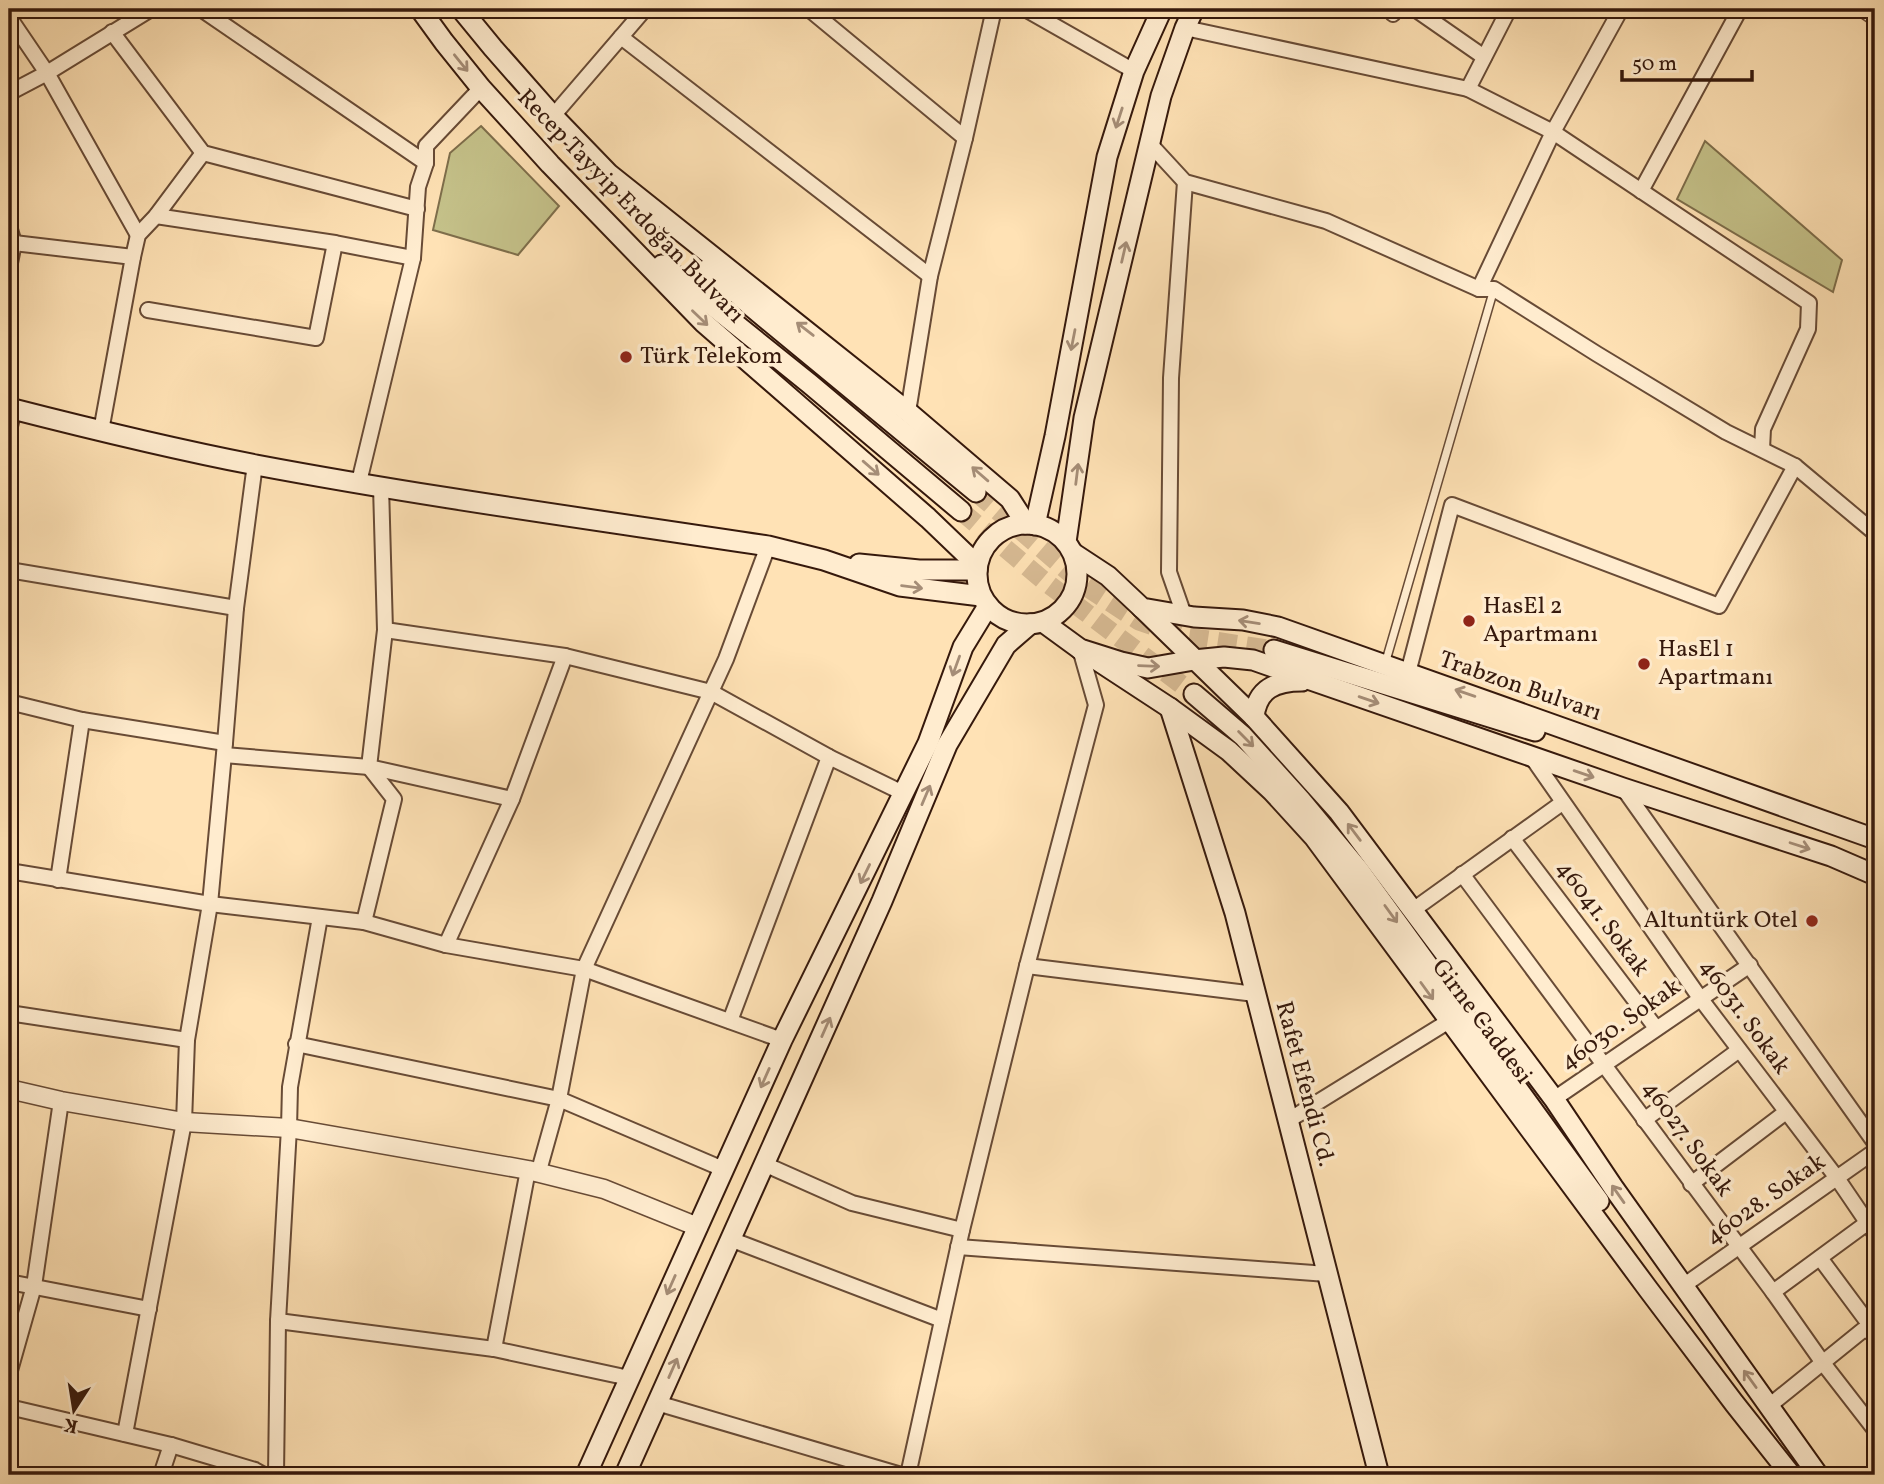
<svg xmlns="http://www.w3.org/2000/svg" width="1884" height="1484" viewBox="0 0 1884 1484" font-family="Vollkorn,serif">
  <rect width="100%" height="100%" fill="#ffe2b5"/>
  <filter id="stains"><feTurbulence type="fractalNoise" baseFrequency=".00286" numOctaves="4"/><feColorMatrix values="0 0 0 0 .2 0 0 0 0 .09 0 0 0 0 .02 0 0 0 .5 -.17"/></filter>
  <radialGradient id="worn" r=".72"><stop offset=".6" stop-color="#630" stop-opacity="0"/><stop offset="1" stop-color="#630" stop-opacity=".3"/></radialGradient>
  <g fill="#c5c28a" stroke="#7e6e4b" stroke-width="2">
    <path d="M481 126 559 206 518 255 433 230 450 153Z"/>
    <path d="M1705 141 1842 260 1833 292 1677 199Z"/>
  </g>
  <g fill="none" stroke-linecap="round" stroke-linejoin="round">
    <g stroke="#d7ba93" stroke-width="19" stroke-dasharray="19 10" stroke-linecap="butt">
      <path d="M976 492 1085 586 1139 621 1182 636 1274 650"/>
      <path d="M961 511 1043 580 1194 694"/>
    </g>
    <g stroke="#684b36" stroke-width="10">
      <path id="service" d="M1385 664 1494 289"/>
    </g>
    <g stroke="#684b36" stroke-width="18">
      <g id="minor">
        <path d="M201 9 426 163"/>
        <path d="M809 9 965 138"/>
        <path d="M1025 9 1134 71"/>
        <path d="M1415 9 1484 57"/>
        <path d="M1393 14 1395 9"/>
        <path d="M9 17 47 73 138 235"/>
        <path d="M1185 28 1468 89 1553 132 1809 303 1808 329 1763 429 1762 449"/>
        <path d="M112 32 203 153 417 209"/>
        <path d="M621 37 930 276"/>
        <path d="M1468 89 1509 9"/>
        <path d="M9 93 47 73 151 9"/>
        <path d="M553 116 645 9"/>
        <path d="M1150 144 1185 182 1326 221 1479 289H1494L1597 354 1726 432 1795 466 1875 533"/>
        <path d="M1641 191 1740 9"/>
        <path d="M156 216 335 243 413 258"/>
        <path d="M9 226 14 243 9 268"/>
        <path d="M14 243 133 257"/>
        <path d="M1479 289 1553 132 1621 9"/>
        <path d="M148 310 316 338 335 243"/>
        <path d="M908 412 930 276 965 138 994 9"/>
        <path d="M9 430 14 410"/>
        <path d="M101 431 133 257 138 235 156 216 203 153"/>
        <path d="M359 482 413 258 418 187 426 163V146L481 88"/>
        <path d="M9 570 236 608"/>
        <path d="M1184 615 1169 572 1171 378 1185 182"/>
        <path d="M385 630 565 656 711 692 829 757 903 793"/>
        <path d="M1408 673 1452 505 1719 606 1795 466"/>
        <path d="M9 702 82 720 225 743"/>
        <path d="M224 755 369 767 512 799"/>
        <path d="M1531 756 1700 998 1837 1178 1875 1234"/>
        <path d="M1623 788 1875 1143"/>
        <path d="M1512 838 1656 1028"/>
        <path d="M9 871 210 904 364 922 446 945 584 969 782 1040"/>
        <path d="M1462 874 1773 1292 1823 1363 1875 1430"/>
        <path d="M58 880 82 720"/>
        <path d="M1413 910 1562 803"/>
        <path d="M364 922 394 799 369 767 385 630 381 486"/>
        <path d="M446 945 512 799 565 656"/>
        <path d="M1027 966 1255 994"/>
        <path d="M9 1013 187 1040"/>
        <path d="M730 1021 829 757"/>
        <path d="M296 1044 559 1099 723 1169"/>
        <path d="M1554 1099 1750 965"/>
        <path d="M1289 1120 1449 1021"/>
        <path d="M1644 1120 1739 1050"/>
        <path d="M764 1164 852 1203 962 1230"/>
        <path d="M538 1174 559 1099 584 969 726 659 768 546"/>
        <path d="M1691 1184 1786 1112"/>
        <path d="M730 1239 942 1320"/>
        <path d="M958 1247 1327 1274"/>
        <path d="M1820 1258 1875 1332"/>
        <path d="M9 1282 149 1309"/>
        <path d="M1683 1286 1875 1151"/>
        <path d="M1773 1292 1867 1223"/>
        <path d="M278 1321 494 1349 629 1378"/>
        <path d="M494 1349 528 1170"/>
        <path d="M9 1374 34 1286 61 1101"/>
        <path d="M657 1403 901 1475"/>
        <path d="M1769 1406 1863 1330 1869 1331 1875 1336"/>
        <path d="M9 1407 171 1445 255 1470 264 1475"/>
        <path d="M125 1434 184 1122 187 1040 210 904 225 743 236 608 255 464"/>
        <path d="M161 1475 171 1445"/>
        <path d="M276 1475 278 1321 289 1128 290 1087 320 917"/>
        <path d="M908 1475 962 1230 1027 966 1096 705 1080 649"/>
      </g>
    </g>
    <g stroke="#684b36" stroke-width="21">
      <g id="tertiary">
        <path d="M1865 9 1875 16"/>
        <path d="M9 1089 61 1101 184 1122 289 1128 528 1170 604 1189 698 1227"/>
      </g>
    </g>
    <g stroke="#36190c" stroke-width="23">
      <g id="secondary">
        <path d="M420 9 444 42 481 88 550 164 703 322 928 518 977 565"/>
        <path d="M461 9 493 48 553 116 609 174 908 412 1010 499 1026 524"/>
        <path d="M662 265 810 384 961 511"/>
        <path d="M709 268 753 308 976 492"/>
        <path d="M9 408C91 429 173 449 256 465 426 497 597 520 768 546L824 560 900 586 981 596"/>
        <circle cx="1027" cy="574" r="50"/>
        <path d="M1035 525 1055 436 1107 157 1134 71 1162 9"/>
        <path d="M1066 542 1084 418 1161 96 1185 28 1194 9"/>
        <path d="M1073 553 1108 576 1142 608 1194 617 1243 620 1278 627 1875 839"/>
        <path d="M859 564 919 570H977"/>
        <path d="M1142 608 1254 717 1339 812 1554 1099 1613 1187 1818 1475"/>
        <path d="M1043 622 1080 649 1121 662 1148 668 1194 660 1224 657 1253 660 1623 788 1831 856 1875 875"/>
        <path d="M1080 649 1170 708 1229 751 1272 791 1314 837 1648 1289 1734 1403 1791 1475"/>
        <path d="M1274 650 1535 731"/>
        <path d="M1194 694 1243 736 1300 799 1359 870 1599 1201"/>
        <path d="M1170 708 1235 913 1379 1475"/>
        <path d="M1254 717C1257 689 1275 681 1302 681"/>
        <path d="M586 1475 782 1040 928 743 963 647 988 606"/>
        <path d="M625 1475 882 901 947 745 1006 645 1030 624"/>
      </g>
    </g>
    <use href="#service" stroke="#ffeccf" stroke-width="7"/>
    <use href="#minor" stroke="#ffeccf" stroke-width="14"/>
    <use href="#tertiary" stroke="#ffeccf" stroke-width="18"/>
    <use href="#secondary" stroke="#ffeccf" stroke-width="19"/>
  </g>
  <defs><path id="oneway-shaft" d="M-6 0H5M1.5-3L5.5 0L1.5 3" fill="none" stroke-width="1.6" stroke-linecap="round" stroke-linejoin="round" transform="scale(1.75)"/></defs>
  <g stroke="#a58d77">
    <use href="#oneway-shaft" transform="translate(461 63) rotate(51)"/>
    <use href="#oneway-shaft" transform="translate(1119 118) rotate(108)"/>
    <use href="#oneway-shaft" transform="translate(1124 252) rotate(-77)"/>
    <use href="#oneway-shaft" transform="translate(700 318) rotate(44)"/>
    <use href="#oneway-shaft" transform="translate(805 329) rotate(-142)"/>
    <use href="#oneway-shaft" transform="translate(1073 340) rotate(101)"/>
    <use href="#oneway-shaft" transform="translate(871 468) rotate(41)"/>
    <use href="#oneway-shaft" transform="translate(980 474) rotate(-139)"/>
    <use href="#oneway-shaft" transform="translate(1077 474) rotate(-83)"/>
    <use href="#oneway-shaft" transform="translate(912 587) rotate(7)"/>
    <use href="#oneway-shaft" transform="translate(1249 622) rotate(-171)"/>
    <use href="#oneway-shaft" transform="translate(956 666) rotate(110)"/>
    <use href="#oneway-shaft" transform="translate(1149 666) rotate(2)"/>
    <use href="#oneway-shaft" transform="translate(1465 693) rotate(-161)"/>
    <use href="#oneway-shaft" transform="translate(1369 700) rotate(19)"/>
    <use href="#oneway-shaft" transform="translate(1246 739) rotate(45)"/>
    <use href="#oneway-shaft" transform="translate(1584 774) rotate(19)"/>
    <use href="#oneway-shaft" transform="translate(926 795) rotate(-67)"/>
    <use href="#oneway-shaft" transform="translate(1354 832) rotate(-127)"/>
    <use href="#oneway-shaft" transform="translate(1800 846) rotate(18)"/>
    <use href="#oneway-shaft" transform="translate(865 874) rotate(116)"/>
    <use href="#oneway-shaft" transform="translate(1391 914) rotate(54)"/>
    <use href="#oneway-shaft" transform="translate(1427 991) rotate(54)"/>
    <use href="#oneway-shaft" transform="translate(826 1027) rotate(-66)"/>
    <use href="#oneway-shaft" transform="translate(765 1078) rotate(114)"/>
    <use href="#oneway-shaft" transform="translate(1618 1194) rotate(-125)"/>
    <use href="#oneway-shaft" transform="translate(671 1285) rotate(114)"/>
    <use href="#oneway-shaft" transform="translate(673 1368) rotate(-66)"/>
    <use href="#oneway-shaft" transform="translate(1750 1379) rotate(-126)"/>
  </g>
  <g fill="#8f2418" stroke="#ffeccf" stroke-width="2.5">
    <circle cx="626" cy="357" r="7"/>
    <circle cx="1469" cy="621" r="7"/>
    <circle cx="1644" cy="664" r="7"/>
    <circle cx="1812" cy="921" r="7"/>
  </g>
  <g text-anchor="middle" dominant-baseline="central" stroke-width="7" stroke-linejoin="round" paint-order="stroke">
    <g font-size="24" fill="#36190c" stroke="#ffeccf">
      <text transform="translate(630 207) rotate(46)">Recep Tayyip Erdoğan Bulvarı</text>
      <text transform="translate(1520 687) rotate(19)">Trabzon Bulvarı</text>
      <text transform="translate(1602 919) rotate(53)">46041. Sokak</text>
      <text transform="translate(1744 1017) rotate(54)">46031. Sokak</text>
      <text transform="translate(1481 1022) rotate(53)">Girne Caddesi</text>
      <text transform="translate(1621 1025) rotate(-35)">46030. Sokak</text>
      <text transform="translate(1304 1084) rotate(75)">Rafet Efendi Cd.</text>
      <text transform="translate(1687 1139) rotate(54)">46027. Sokak</text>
      <text transform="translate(1766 1200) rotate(-35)">46028. Sokak</text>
    </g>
    <g font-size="24" fill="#36190c" stroke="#ffeccf" text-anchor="start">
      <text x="640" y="357">Türk Telekom</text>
      <text x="1483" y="607">HasEl 2<tspan x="1483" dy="28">Apartmanı</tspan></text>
      <text x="1658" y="650">HasEl 1<tspan x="1658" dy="28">Apartmanı</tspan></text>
      <text x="1798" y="921" text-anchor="end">Altuntürk Otel</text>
    </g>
  </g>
  <rect width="1884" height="1484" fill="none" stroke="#ffe2b5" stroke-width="35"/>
  <rect x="10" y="10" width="1863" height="1463" fill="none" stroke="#36190c" stroke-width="3.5"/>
  <rect x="18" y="18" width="1849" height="1449" fill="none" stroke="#36190c" stroke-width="2"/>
  <g transform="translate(74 1410) rotate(192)" stroke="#ffeccf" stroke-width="5" paint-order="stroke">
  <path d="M0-5L12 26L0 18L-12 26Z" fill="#36190c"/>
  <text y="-10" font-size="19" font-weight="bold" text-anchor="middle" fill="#36190c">K</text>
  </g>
  <path d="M1622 70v10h130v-10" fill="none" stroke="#36190c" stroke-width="3.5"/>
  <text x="1632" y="70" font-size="21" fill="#36190c" stroke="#ffeccf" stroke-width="5" paint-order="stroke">50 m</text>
  <rect width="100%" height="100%" filter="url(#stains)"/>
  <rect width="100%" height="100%" fill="url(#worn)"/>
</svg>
